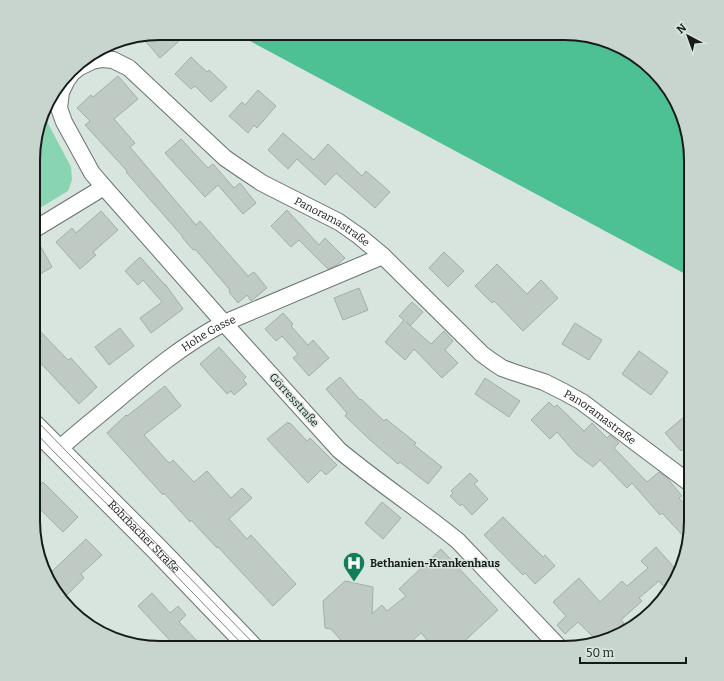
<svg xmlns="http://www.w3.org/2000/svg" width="724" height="681" viewBox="0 0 724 681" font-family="Bitter,serif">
  <rect width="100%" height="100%" fill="#d8e5de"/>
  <path fill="#89d4b1" d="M43 114 71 167 72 180 68 191 35 211V136Z"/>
  <path fill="#4dc193" d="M235 33H572L620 46 660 77 681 112 691 152V277Z"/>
  <g fill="#becac3" stroke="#a3aea8">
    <path d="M160 33H172L179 41 160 58 141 36Z"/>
    <path d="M191 57 207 72 209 70 227 87 211 102 195 86 191 89 175 74Z"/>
    <path d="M118 76 138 99 114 119 135 143 130 147 196 225 200 221 248 276 254 272 267 288 251 301 247 295 238 303 229 292 230 290 195 249 193 250 182 237H183L126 172 127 171 85 125 90 121 77 108 91 95 93 97Z"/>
    <path d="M258 90 276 106 257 128 254 125 248 133 229 116 242 102 245 105Z"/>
    <path d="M283 133 314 160 328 144 362 176 366 171 390 192 375 208 336 173 325 185 297 159 288 169 268 150Z"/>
    <path d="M181 139 208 168 213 164 234 188 240 183 256 203 243 214 218 185 205 197 165 153Z"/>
    <path d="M287 210 319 245 325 238 345 258 337 265 328 269 299 240 291 247 271 226Z"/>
    <path d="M101 211 118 230 93 252 96 255 80 269 56 242 72 228 76 233Z"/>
    <path d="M35 238H36L52 267 35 277Z"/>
    <path d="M444 252 464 271 448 287 429 268Z"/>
    <path d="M140 257 165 285V284L183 309 151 333 140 318 162 302 143 280 138 285 125 271Z"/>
    <path d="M497 264 527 294 541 280 558 298 523 331 494 301 492 303 475 286Z"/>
    <path d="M359 288 368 310 343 320 334 298Z"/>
    <path d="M412 302 423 312 410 326 406 322 431 344 444 331 453 341 445 350 458 363 442 378 414 349 405 360 385 342 404 320 399 316Z"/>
    <path d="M283 313 293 324 291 326 308 345 313 340 329 358 309 376 293 358 298 354 282 336 276 341 265 329Z"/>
    <path d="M575 323 602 340 589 360 562 344Z"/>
    <path d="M34 325 68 360 71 358 97 387 79 404 34 356Z"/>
    <path d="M120 328 134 346 109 365 95 347Z"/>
    <path d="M219 347 246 377 243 380 247 384 234 395 231 391 227 394 200 364Z"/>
    <path d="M639 351 668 372 651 395 622 374Z"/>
    <path d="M340 377 360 400 361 399 384 421 386 419 416 443 414 445 442 467 428 484 400 462 398 464 370 440 345 416 347 413 326 389Z"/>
    <path d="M485 378 520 401 509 417 475 394Z"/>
    <path d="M165 386 181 406 144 435 167 461 170 463 173 460 194 482 207 471 231 498 242 488 252 498 229 519 247 539 251 535 296 584 273 606 218 547 217 548 191 520 190 522 164 493 163 495 107 433 126 415 127 416Z"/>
    <path d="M549 402 554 407 557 405 584 431 592 423 607 438 610 435 616 440 619 443 614 448 647 482 659 472 667 478 682 496 679 498 691 512V521L687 540 662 513 660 515 632 483 627 488 600 460 593 467 576 454 557 432 550 439 531 420Z"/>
    <path d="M691 411V442L681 451 665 433Z"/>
    <path d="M288 422 289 424 290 423 307 441 310 438 337 465 326 475 321 470 308 483 267 439Z"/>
    <path d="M470 473 478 481 474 484 488 499 472 515 462 504 460 506 450 496 453 493 451 491Z"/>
    <path d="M43 482 78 517 63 532 33 502V491Z"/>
    <path d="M382 502 401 518 383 539 365 523Z"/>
    <path d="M503 517 543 557 545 555 555 566 535 584 525 573 523 575 484 535Z"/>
    <path d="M86 539 102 555 81 574 84 578 62 600 47 576Z"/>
    <path d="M656 547 679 573 663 586 659 581 639 598 642 601 621 620 624 623 609 638 607 635 601 641 598 642 578 622 565 634 557 625 566 616 553 602 579 578 600 602 622 581 627 586 648 568 641 561Z"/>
    <path d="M441 549 498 610 457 648H434L421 633 404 648H348L331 629 325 628 323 601 345 581 373 587 372 614 382 605 387 611 406 596 399 589Z"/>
    <path d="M152 593 170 613 178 606 186 615 179 622 204 648H177L138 606Z"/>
  </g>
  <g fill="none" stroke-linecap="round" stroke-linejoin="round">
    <g stroke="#68736e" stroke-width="18">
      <g id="minor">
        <path d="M35 229 104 187"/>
        <path id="s1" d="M58 450C74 435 92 421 110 406 146 376 182 345 224 323L383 256"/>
        <path id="s2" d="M560 648 458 541C419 509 377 482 339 450L224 323 104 187 92 173 64 122 59 108 61 92 67 80 72 73 78 68 92 61 102 59 113 60 129 68 225 158 241 169 262 183 339 222 359 236 383 256 482 354 493 362 502 368 513 372 544 382 564 392 582 402 691 484"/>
      </g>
    </g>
    <g stroke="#68736e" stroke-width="24">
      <g id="secondary">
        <path id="s3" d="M34 426 158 550 252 648"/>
      </g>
    </g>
    <use href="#minor" stroke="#fff" stroke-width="16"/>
    <use href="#secondary" stroke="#fff" stroke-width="22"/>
    <g stroke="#7d8681" stroke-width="1">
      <path d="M34 418 258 648"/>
      <path d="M34 431 55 453 111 508 246 648"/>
    </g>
  </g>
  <defs>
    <g id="hospital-pin" transform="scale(1.15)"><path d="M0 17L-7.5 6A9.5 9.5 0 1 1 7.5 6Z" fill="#117e59" stroke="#d8e5de"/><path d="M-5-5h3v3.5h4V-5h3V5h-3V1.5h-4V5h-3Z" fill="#fff"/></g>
  </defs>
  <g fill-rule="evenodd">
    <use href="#hospital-pin" x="354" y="563"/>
  </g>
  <g text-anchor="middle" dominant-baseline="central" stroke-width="3" stroke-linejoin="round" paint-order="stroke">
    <g font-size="11" fill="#161b19" stroke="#d8e5de">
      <text stroke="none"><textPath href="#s2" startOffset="1099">Panoramastraße</textPath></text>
      <text stroke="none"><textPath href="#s1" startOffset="191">Hohe Gasse</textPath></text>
      <text transform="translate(294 400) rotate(48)">Görresstraße</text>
      <text stroke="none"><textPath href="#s2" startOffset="1435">Panoramastraße</textPath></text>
      <text stroke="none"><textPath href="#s3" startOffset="156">Rohrbacher Straße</textPath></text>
    </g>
    <g font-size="11" font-weight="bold" fill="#161b19" stroke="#d8e5de" text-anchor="start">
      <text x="370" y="563">Bethanien-Krankenhaus</text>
    </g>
  </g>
  <path d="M0 0H724V681H0ZM160 40H564A120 120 0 0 1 684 160V521A120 120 0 0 1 564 641H160A120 120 0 0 1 40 521V160A120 120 0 0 1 160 40Z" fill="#c8d5ce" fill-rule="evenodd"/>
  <path fill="none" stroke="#161b19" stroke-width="2" d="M160 40H564A120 120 0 0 1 684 160V521A120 120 0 0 1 564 641H160A120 120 0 0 1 40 521V160A120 120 0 0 1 160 40Z"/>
  <g transform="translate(688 36) rotate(319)" stroke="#d8e5de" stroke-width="3" paint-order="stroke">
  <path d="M0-3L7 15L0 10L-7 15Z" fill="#161b19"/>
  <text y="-6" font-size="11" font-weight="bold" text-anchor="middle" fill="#161b19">N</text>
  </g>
  <path d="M580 657v6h106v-6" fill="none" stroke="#161b19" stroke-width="2"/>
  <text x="586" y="657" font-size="12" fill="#161b19" stroke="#d8e5de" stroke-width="3" paint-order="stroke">50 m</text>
</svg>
